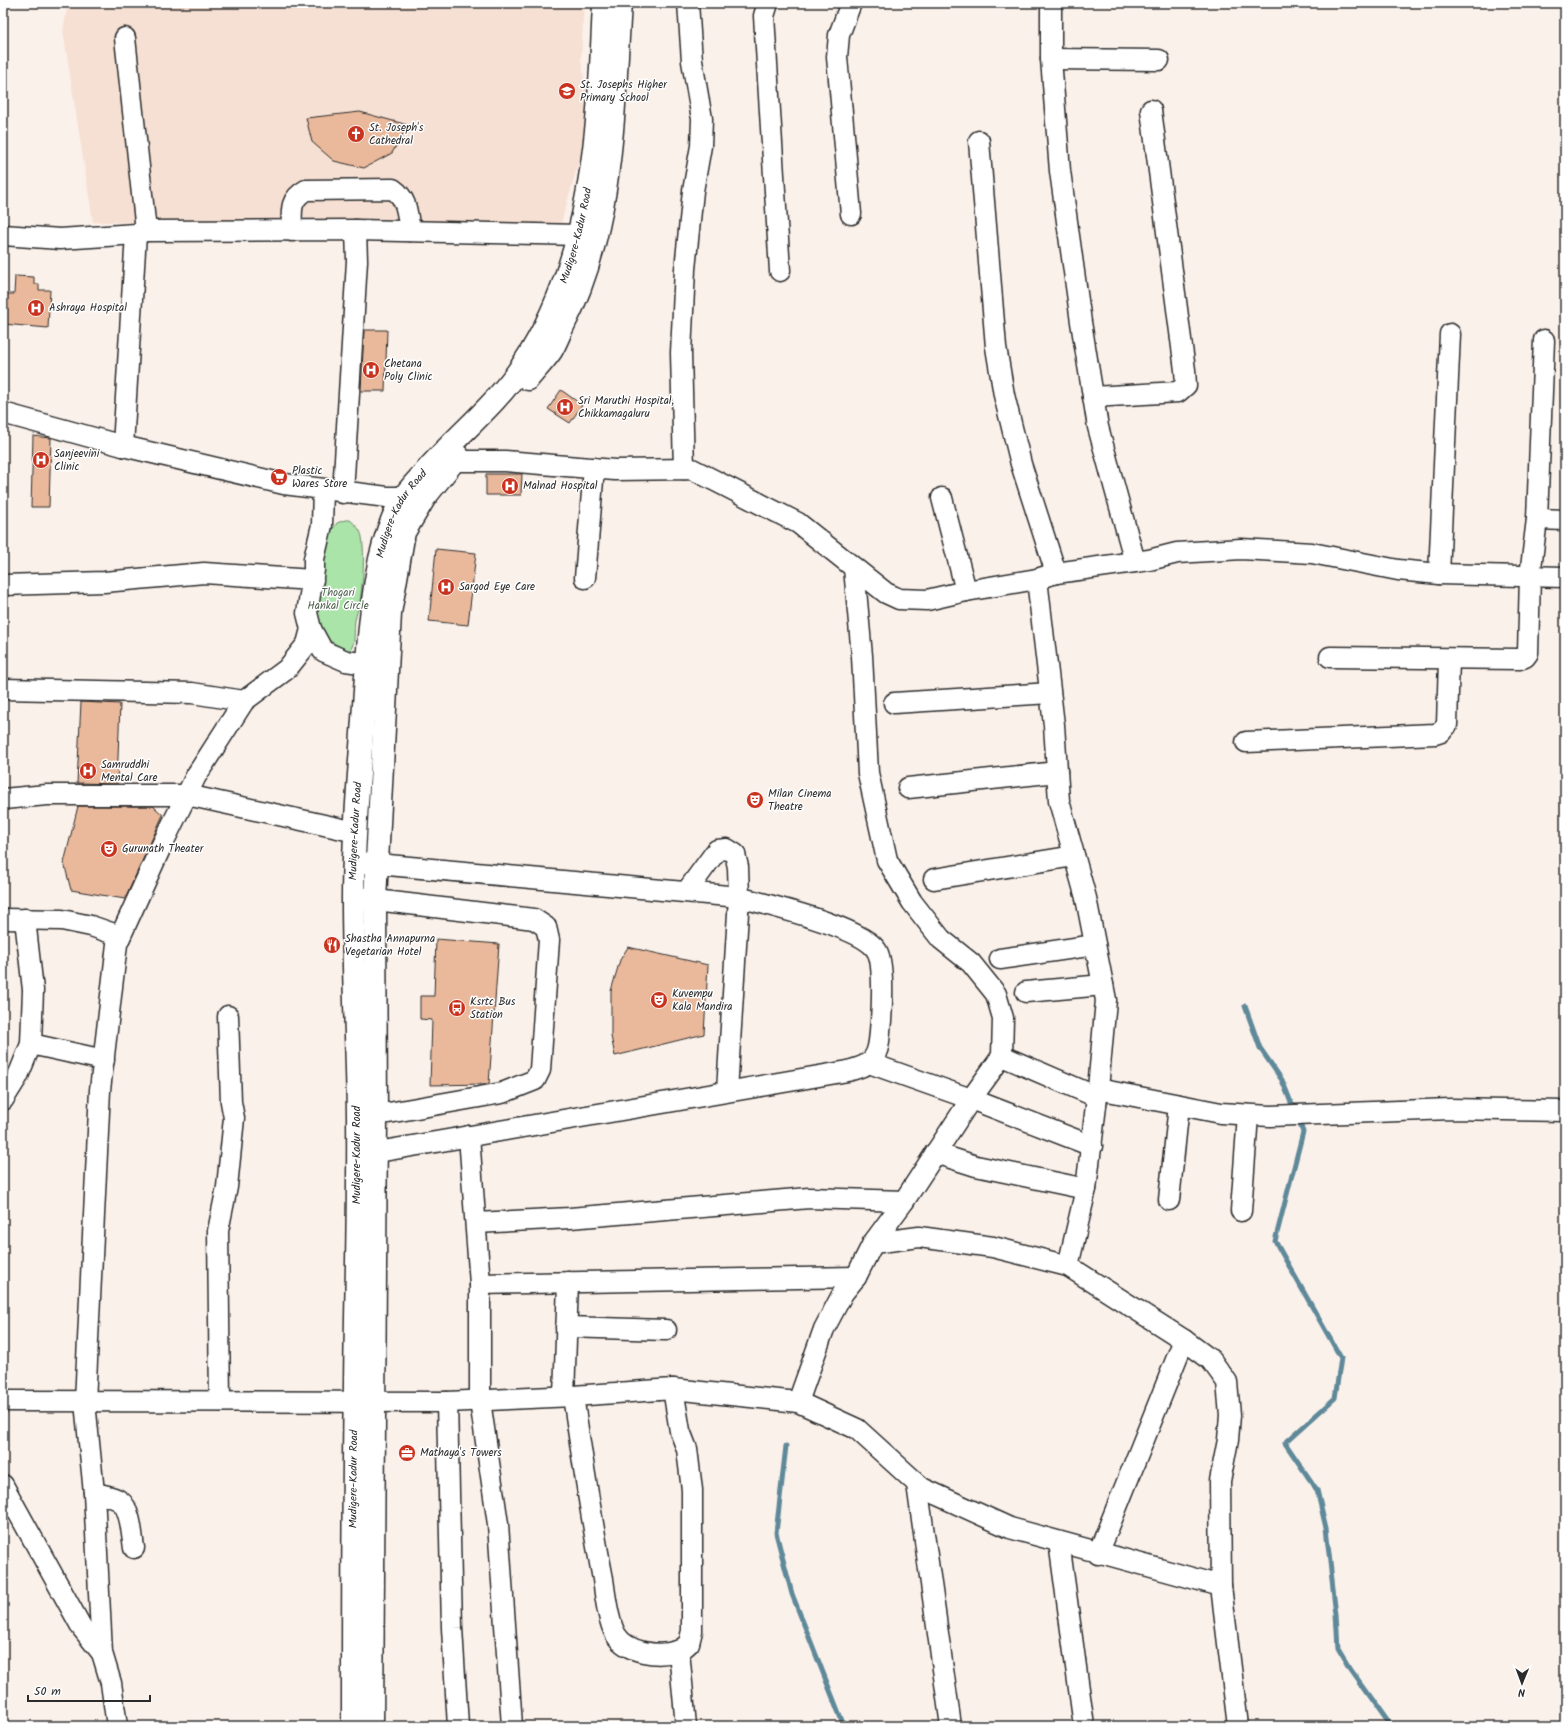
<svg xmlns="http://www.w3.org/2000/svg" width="1568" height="1729" viewBox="0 0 1568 1729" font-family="Kalam,sans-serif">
  <rect width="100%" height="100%" fill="#fbf1eb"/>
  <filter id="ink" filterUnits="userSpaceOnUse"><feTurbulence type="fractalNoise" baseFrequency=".025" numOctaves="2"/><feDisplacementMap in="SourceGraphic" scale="8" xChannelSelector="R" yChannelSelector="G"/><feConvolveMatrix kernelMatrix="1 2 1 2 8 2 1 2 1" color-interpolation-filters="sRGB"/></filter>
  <g filter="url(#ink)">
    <path fill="#f6e0d3" d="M68 3H584L581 60 589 104 581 154 560 227 93 222 63 31Z"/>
    <path fill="#abe4a9" stroke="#6b886a" d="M345 520H350C355 524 361 530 362 537 365 554 363 588 359 605 358 610 356 615 355 620 353 632 357 641 349 652L325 638 318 627 315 599 328 535 337 523Z"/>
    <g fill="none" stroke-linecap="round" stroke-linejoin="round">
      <g stroke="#5f8999" stroke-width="5">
        <path d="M1245 1006 1260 1048 1282 1080 1294 1110"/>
        <path d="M1298 1119 1303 1132 1275 1241 1341 1358 1335 1398 1285 1443 1317 1490 1326 1528 1336 1614 1338 1648 1351 1670 1391 1726"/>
        <path d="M786 1446 776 1533 792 1594 844 1726"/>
      </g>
    </g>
    <g fill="#eab99b" stroke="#2b2b2b">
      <path d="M360 112 408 125 392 153 364 168 334 161 312 142 306 118Z"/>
      <path d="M15 276 34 277V284H39V290H50L48 328 3 324V294H14Z"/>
      <path d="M364 330H387L385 391H361Z"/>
      <path d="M561 390 582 405 570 423 548 409Z"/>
      <path d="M33 436 51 438 49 507H31Z"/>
      <path d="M486 474H522L521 495H486Z"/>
      <path d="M436 549 476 553 468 625 429 621Z"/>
      <path d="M81 702 120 704 117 784 77 783Z"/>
      <path d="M78 806H153L163 815 125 899 71 890 64 863Z"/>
      <path d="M436 939 499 944 489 1084 430 1085 432 1020 420 1019V996H434Z"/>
      <path d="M628 947 708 965 704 1034 615 1056 611 1036V991L620 960Z"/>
    </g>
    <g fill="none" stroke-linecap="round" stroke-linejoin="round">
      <g stroke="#2b2b2b" stroke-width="23">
        <g id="minor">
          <path d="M768 3 764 16 780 271"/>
          <path d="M1051 3V59L1060 171 1081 322 1098 427 1135 562"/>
          <path d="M125 38 146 231"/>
          <path d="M1051 59 1159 60"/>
          <path d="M979 141 996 347 1004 395 1021 464 1056 573"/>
          <path d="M851 214 837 57 839 35 851 3"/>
          <path d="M292 231C292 213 288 200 306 190L393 189C408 199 407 215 410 231"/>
          <path d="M3 235 60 239 136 234 146 231 356 230 579 235"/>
          <path d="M1093 397 1178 392 1186 385 1185 370 1151 110"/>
          <path d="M3 413 123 446 284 484 387 497H417"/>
          <path d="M123 446 136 234"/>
          <path d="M441 461H505L615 470 692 469 798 523 886 593 899 599 927 600 966 591 1037 579 1056 573 1149 560 1177 553 1241 549 1312 553 1398 570 1439 574 1565 577"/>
          <path d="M684 469 681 353 685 269 693 191 701 146 702 119 692 61 688 3"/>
          <path d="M323 490 322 525 314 559V570L307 613 311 629 323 651 346 661 367 664"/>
          <path d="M343 493 357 261 356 230"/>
          <path d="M942 498 966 591"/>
          <path d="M1537 519 1565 520"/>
          <path d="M1439 574 1450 334"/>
          <path d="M585 578 594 468"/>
          <path d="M1037 579 1054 725 1059 801 1086 898 1106 1000 1098 1089 1086 1189 1068 1266"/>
          <path d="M3 585 104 582 204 573 313 580"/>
          <path d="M1330 657 1519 659 1525 657 1528 653 1530 576 1537 519 1544 340"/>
          <path d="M3 689 192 693 244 701"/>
          <path d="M894 703 1050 693"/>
          <path d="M1246 742 1435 734 1441 732 1447 725 1449 659"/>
          <path d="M908 788 1057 772"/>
          <path d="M3 799 47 795H187L356 832"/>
          <path d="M355 862 739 897 727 1091"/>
          <path d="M934 879 1074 856"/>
          <path d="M359 898 534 919 546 927 549 940 540 1070 535 1080 502 1093 360 1118"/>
          <path d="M3 919 62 920 91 926 120 936"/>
          <path d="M1000 959 1095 945"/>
          <path d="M1026 992 1103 985"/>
          <path d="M31 1044 104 1060"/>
          <path d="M1002 1056 1097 1097"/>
          <path d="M869 1063 971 1099 1092 1146"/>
          <path d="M1098 1089 1221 1113 1270 1116 1450 1109 1565 1111"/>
          <path d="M3 1100 18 1076 31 1044 33 990 25 919"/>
          <path d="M469 1136 480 1284V1401L498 1524 512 1726"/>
          <path d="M935 1153 976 1166 1086 1189"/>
          <path d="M360 1155 848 1071C855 1069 863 1067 868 1063 881 1055 879 1034 881 1021 882 1006 884 963 877 951 864 927 767 905 739 897L738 867 735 854 727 849 717 850 687 891"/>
          <path d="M1169 1200 1179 1105"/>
          <path d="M1241 1211 1248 1115"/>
          <path d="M476 1223 570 1218 809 1198 904 1201"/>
          <path d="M873 1243 919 1237 993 1247 1068 1266 1184 1340 1211 1360 1227 1382 1230 1415 1228 1440 1220 1481 1221 1586 1238 1726"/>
          <path d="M480 1284 856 1277"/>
          <path d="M566 1327 666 1330"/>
          <path d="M564 1396 568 1282"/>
          <path d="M573 1396C582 1457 591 1518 603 1579 605 1594 608 1622 616 1635 627 1653 658 1657 677 1651 681 1650 686 1646 689 1643L692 1631V1490L687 1449 680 1431 673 1389"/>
          <path d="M3 1401 447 1402 573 1396 673 1389 798 1402 857 1429 922 1488 1010 1528 1221 1586"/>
          <path d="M220 1401 218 1231 227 1187 234 1118 231 1102 228 1016"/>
          <path d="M447 1402 452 1628 458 1726"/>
          <path d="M798 1402 824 1329 843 1293 856 1277 873 1243 904 1201 971 1099 1002 1056 1003 1018 996 994 971 963 941 939 912 902 887 860 868 773 862 656 854 568"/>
          <path d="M917 1484 951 1726"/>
          <path d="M3 1485 82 1628 102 1653"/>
          <path d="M94 1493C102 1495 113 1496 120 1501 131 1509 132 1536 134 1548"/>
          <path d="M1059 1542 1084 1726"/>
          <path d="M1098 1554 1184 1340"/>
          <path d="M679 1651 686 1726"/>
          <path d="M117 1726 111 1683 102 1653 94 1493 85 1402 100 1090 117 944 160 849 196 776 244 701 287 669 307 644 311 629"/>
        </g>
      </g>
      <g stroke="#2b2b2b" stroke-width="25">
        <g id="highway">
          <path d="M528 379C535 370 544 361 551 351 556 343 559 334 563 326 614 228 613 111 620 3"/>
          <path id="s1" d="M353 1726C353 1612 353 1498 355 1384 356 1295 359 1204 358 1115 357 1043 353 971 353 899 353 839 359 779 363 719 367 666 369 611 380 559 385 538 391 518 402 500 408 490 417 481 425 472 456 436 495 406 522 366 593 260 599 127 604 3"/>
          <path d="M372 1726 376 1115 375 900 390 613 404 532 425 497 458 456"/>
        </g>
      </g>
      <use href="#minor" stroke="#fff" stroke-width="20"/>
      <use href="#highway" stroke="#fff" stroke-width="22"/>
    </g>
  </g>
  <defs>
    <g id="school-disc" transform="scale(0.9)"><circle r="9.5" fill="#c8321e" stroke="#fff"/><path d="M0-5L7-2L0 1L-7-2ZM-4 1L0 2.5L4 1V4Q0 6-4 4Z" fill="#fff"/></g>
    <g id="church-disc" transform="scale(0.9)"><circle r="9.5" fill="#c8321e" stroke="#fff"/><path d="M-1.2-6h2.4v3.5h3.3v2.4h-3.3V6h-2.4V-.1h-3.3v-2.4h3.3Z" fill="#fff"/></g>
    <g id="hospital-disc" transform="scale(0.9)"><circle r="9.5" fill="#c8321e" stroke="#fff"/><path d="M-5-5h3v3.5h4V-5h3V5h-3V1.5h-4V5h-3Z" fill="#fff"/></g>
    <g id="supermarket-disc" transform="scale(0.9)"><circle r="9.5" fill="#c8321e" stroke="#fff"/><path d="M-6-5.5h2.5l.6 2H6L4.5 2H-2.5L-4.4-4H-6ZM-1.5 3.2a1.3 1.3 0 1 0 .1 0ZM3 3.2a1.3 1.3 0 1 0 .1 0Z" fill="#fff"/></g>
    <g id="theatre-disc" transform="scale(0.9)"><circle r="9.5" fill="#c8321e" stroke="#fff"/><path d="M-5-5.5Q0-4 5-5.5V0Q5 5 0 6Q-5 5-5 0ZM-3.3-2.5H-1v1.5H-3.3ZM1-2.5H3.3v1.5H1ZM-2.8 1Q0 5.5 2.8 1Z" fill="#fff"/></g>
    <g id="restaurant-disc" transform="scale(0.9)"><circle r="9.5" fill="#c8321e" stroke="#fff"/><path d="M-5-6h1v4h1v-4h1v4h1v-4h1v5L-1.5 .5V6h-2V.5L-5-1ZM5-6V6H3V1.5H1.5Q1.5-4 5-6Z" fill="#fff"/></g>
    <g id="bus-disc" transform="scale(0.9)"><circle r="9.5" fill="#c8321e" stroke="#fff"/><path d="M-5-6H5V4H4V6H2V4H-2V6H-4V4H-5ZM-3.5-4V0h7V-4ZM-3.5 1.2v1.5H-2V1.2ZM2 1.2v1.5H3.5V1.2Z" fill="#fff"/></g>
    <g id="office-disc" transform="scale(0.9)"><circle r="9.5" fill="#c8321e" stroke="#fff"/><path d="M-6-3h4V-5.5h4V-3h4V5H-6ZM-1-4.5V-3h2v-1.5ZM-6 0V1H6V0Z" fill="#fff"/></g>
  </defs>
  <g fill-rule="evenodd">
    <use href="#school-disc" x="567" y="91"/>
    <use href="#church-disc" x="356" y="134"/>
    <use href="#hospital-disc" x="36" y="308"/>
    <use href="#hospital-disc" x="371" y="370"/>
    <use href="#hospital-disc" x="565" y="407"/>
    <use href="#hospital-disc" x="41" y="460"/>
    <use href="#supermarket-disc" x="279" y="477"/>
    <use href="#hospital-disc" x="510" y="486"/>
    <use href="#hospital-disc" x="446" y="587"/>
    <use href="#hospital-disc" x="88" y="771"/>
    <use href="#theatre-disc" x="755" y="800"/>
    <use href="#theatre-disc" x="109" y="849"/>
    <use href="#restaurant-disc" x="332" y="945"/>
    <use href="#theatre-disc" x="659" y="1000"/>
    <use href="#bus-disc" x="457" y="1008"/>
    <use href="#office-disc" x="407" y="1453"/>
  </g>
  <g text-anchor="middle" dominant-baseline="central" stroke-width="3" stroke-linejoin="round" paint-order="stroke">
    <g font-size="11" fill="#2b2b2b" stroke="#fff" text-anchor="start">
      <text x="580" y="85">St. Josephs Higher<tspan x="580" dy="13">Primary School</tspan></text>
      <text x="369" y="128">St. Joseph's<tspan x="369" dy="13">Cathedral</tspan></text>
      <text x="49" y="308">Ashraya Hospital</text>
      <text x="384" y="364">Chetana<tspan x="384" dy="13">Poly Clinic</tspan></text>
      <text x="578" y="401">Sri Maruthi Hospital,<tspan x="578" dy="13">Chikkamagaluru</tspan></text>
      <text x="54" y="454">Sanjeevini<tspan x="54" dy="13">Clinic</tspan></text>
      <text x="292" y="471">Plastic<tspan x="292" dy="13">Wares Store</tspan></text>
      <text x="523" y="486">Malnad Hospital</text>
      <text x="459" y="587">Sargod Eye Care</text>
      <text x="101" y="765">Samruddhi<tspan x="101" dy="13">Mental Care</tspan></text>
      <text x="768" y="794">Milan Cinema<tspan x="768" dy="13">Theatre</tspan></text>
      <text x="122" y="849">Gurunath Theater</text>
      <text x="345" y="939">Shastha Annapurna<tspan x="345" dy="13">Vegetarian Hotel</tspan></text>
      <text x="672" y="994">Kuvempu<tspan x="672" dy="13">Kala Mandira</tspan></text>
      <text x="470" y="1002">Ksrtc Bus<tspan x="470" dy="13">Station</tspan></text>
      <text x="420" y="1453">Mathaya's Towers</text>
    </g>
    <g font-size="11" fill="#2b2b2b" stroke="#fff">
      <text stroke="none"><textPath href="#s1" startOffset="1554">Mudigere-Kadur Road</textPath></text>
      <text stroke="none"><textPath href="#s1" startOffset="1219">Mudigere-Kadur Road</textPath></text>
      <text stroke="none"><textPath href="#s1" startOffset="895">Mudigere-Kadur Road</textPath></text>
      <text transform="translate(357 1155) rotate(-90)">Mudigere-Kadur Road</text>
      <text stroke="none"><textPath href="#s1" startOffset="247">Mudigere-Kadur Road</textPath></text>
    </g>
    <g font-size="11" fill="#516251" stroke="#fff">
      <text x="338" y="593">Thogari<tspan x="338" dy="13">Hankal Circle</tspan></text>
    </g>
  </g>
  <rect width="1568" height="1729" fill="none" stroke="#fff" stroke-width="16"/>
  <rect x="8" y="8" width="1552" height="1713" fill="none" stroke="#2b2b2b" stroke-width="1.5" filter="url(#ink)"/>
  <g transform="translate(1522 1683) rotate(181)" stroke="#ffffff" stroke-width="3" paint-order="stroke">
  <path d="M0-3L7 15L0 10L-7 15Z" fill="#2b2b2b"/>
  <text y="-6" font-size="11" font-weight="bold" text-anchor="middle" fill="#2b2b2b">N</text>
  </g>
  <path d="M28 1695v6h122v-6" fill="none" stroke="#2b2b2b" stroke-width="2"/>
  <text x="34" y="1695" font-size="12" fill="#2b2b2b" stroke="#ffffff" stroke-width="3" paint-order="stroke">50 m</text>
</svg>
